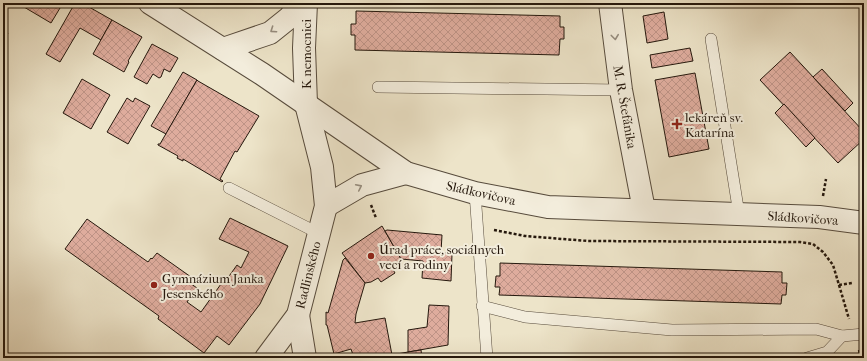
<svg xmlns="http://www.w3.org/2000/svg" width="867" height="361" viewBox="0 0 867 361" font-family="'IM FELL French Canon',serif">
  <defs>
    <pattern id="building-cross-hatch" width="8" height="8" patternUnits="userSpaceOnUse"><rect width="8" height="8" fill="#deac9d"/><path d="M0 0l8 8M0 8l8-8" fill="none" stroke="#be9386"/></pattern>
  </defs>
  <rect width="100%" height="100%" fill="#ede4c9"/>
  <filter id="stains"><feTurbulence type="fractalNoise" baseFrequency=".005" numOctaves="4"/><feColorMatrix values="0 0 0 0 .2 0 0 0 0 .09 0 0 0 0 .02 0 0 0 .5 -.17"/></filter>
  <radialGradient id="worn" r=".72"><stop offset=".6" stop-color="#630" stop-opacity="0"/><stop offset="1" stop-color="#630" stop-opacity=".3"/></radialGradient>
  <g fill="url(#building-cross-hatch)" stroke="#25180d">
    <path d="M27 3H63L51 23 24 7Z"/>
    <path d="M75 3H82L112 20 101 40 80 28 60 62 46 54Z"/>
    <path d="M356 11 560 16V27H564V39H560L559 55 355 50V35H351V24H356Z"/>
    <path d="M664 12 668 39 647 43 643 16Z"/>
    <path d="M112 20 142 37 128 61 129 62 124 72 93 54Z"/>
    <path d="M3 30 8 33 3 41Z"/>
    <path d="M152 44 178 58 170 72 164 69 161 77 159 78 153 74 147 84 134 77Z"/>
    <path d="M690 48 693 61 652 68 650 55Z"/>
    <path d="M790 52 864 132V139L838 163 760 80Z"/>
    <path d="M822 69 853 103 845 111 813 77Z"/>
    <path d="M183 72 197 80 166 134 151 126Z"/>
    <path d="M695 73 709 149 669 157 655 80Z"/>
    <path d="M82 79 110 95 91 129 63 113Z"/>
    <path d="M197 80 198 81 259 116 237 152 235 151 220 179 223 181 222 182 183 159V161L177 158 178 156 158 145V144H160Z"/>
    <path d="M127 98 133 102 135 98 150 106 128 144 107 132Z"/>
    <path d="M784 104 815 138 806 147 775 113Z"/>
    <path d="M230 218 288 246 260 304 229 345 217 336 204 353 158 319 159 316 65 249 87 219 148 262 151 258 152 259 157 253 191 277 187 281 197 288 187 302 201 312 226 277 227 279 237 265 241 268 249 252 219 239Z"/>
    <path d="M382 226 401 259 399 264 392 268 395 273 381 282 378 278 371 282 365 283 342 253Z"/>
    <path d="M387 230 442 235 441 252 452 254 451 281 422 278 423 261 401 259 385 231Z"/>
    <path d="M345 258 365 283 356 314 355 323 385 318 392 355 375 358H354L351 349 334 354 327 325H326V312L328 313 343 260Z"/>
    <path d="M500 263 782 272V283H787L786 295H782L781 304 499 295 500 287H495L496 276H500Z"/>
    <path d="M429 305 449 306 448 345 408 352V330L427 327Z"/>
    <path d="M421 350 422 358H375L408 352Z"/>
  </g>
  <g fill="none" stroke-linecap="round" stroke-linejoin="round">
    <g stroke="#574b3c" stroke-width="12">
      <g id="service">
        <path d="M711 39 739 214"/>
        <path d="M378 87 621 90"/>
        <path d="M229 188 318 233"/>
        <path d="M475 193 487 358"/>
        <path d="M482 306 525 317 672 330 816 329 842 336 864 334"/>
        <path d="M807 358 827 352 842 336"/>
      </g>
    </g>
    <g stroke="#574b3c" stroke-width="24">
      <g id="minor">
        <path d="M150 3 262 74 406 173 475 193 548 207 819 217 864 223"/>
        <path d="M610 3 621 90 644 210"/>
        <path d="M223 49 270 33 290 17 300 3"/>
        <path d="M326 206 362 185 406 173"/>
        <path d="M298 315 305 358"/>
        <path d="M266 358 298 315 326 206 322 167 306 104 304 48 306 3"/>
      </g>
    </g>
    <g stroke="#25180d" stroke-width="2.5" stroke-dasharray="3 2" stroke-linecap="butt">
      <path d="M823 196 826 179"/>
      <path d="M371 205 376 218"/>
      <path d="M494 230 525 236 588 241 800 242 813 244 823 252 833 265 839 285 852 283"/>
      <path d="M839 285 849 319"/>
      <path d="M859 350 861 358"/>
    </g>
    <use href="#service" stroke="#f3eddc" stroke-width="11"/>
    <use href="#minor" stroke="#f3eddc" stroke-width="22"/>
  </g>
  <defs><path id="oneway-chevron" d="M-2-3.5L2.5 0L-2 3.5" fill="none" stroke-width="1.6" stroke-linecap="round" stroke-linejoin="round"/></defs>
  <g stroke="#968d7f">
    <use href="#oneway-chevron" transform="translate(273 30) rotate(146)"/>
    <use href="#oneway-chevron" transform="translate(615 37) rotate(83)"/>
    <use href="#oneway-chevron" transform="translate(359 187) rotate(-26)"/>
  </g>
  <g fill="#8f2418" stroke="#f3eddc" stroke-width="1.5">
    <path d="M675 118h4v4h4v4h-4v4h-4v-4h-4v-4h4z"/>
    <circle cx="371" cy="256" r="4"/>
    <circle cx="154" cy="285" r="4"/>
  </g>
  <g text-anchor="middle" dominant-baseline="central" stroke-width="4" stroke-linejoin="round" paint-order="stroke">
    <g font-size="13" fill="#25180d" stroke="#f3eddc">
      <text transform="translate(306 54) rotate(-90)">K nemocnici</text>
      <text transform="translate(625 107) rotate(80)">M. R. Štefánika</text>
      <text transform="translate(481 193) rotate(13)">Sládkovičova</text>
      <text transform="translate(803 218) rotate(4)">Sládkovičova</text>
      <text transform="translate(308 275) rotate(-76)">Radlinského</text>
    </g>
    <g font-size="13" fill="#25180d" stroke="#f3eddc" text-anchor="start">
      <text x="685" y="117">lekáreň sv.<tspan x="685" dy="15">Katarína</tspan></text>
      <text x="379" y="249">Úrad práce, sociálnych<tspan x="379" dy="15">vecí a rodiny</tspan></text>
      <text x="162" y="278">Gymnázium Janka<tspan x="162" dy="15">Jesenského</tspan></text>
    </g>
  </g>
  <rect width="867" height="361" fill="none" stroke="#ede4c9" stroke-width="16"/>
  <rect x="4" y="4" width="859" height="353" fill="none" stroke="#25180d" stroke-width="2"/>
  <rect x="8" y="8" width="851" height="345" fill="none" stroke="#25180d"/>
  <rect width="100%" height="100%" filter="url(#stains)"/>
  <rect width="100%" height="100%" fill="url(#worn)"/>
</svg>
